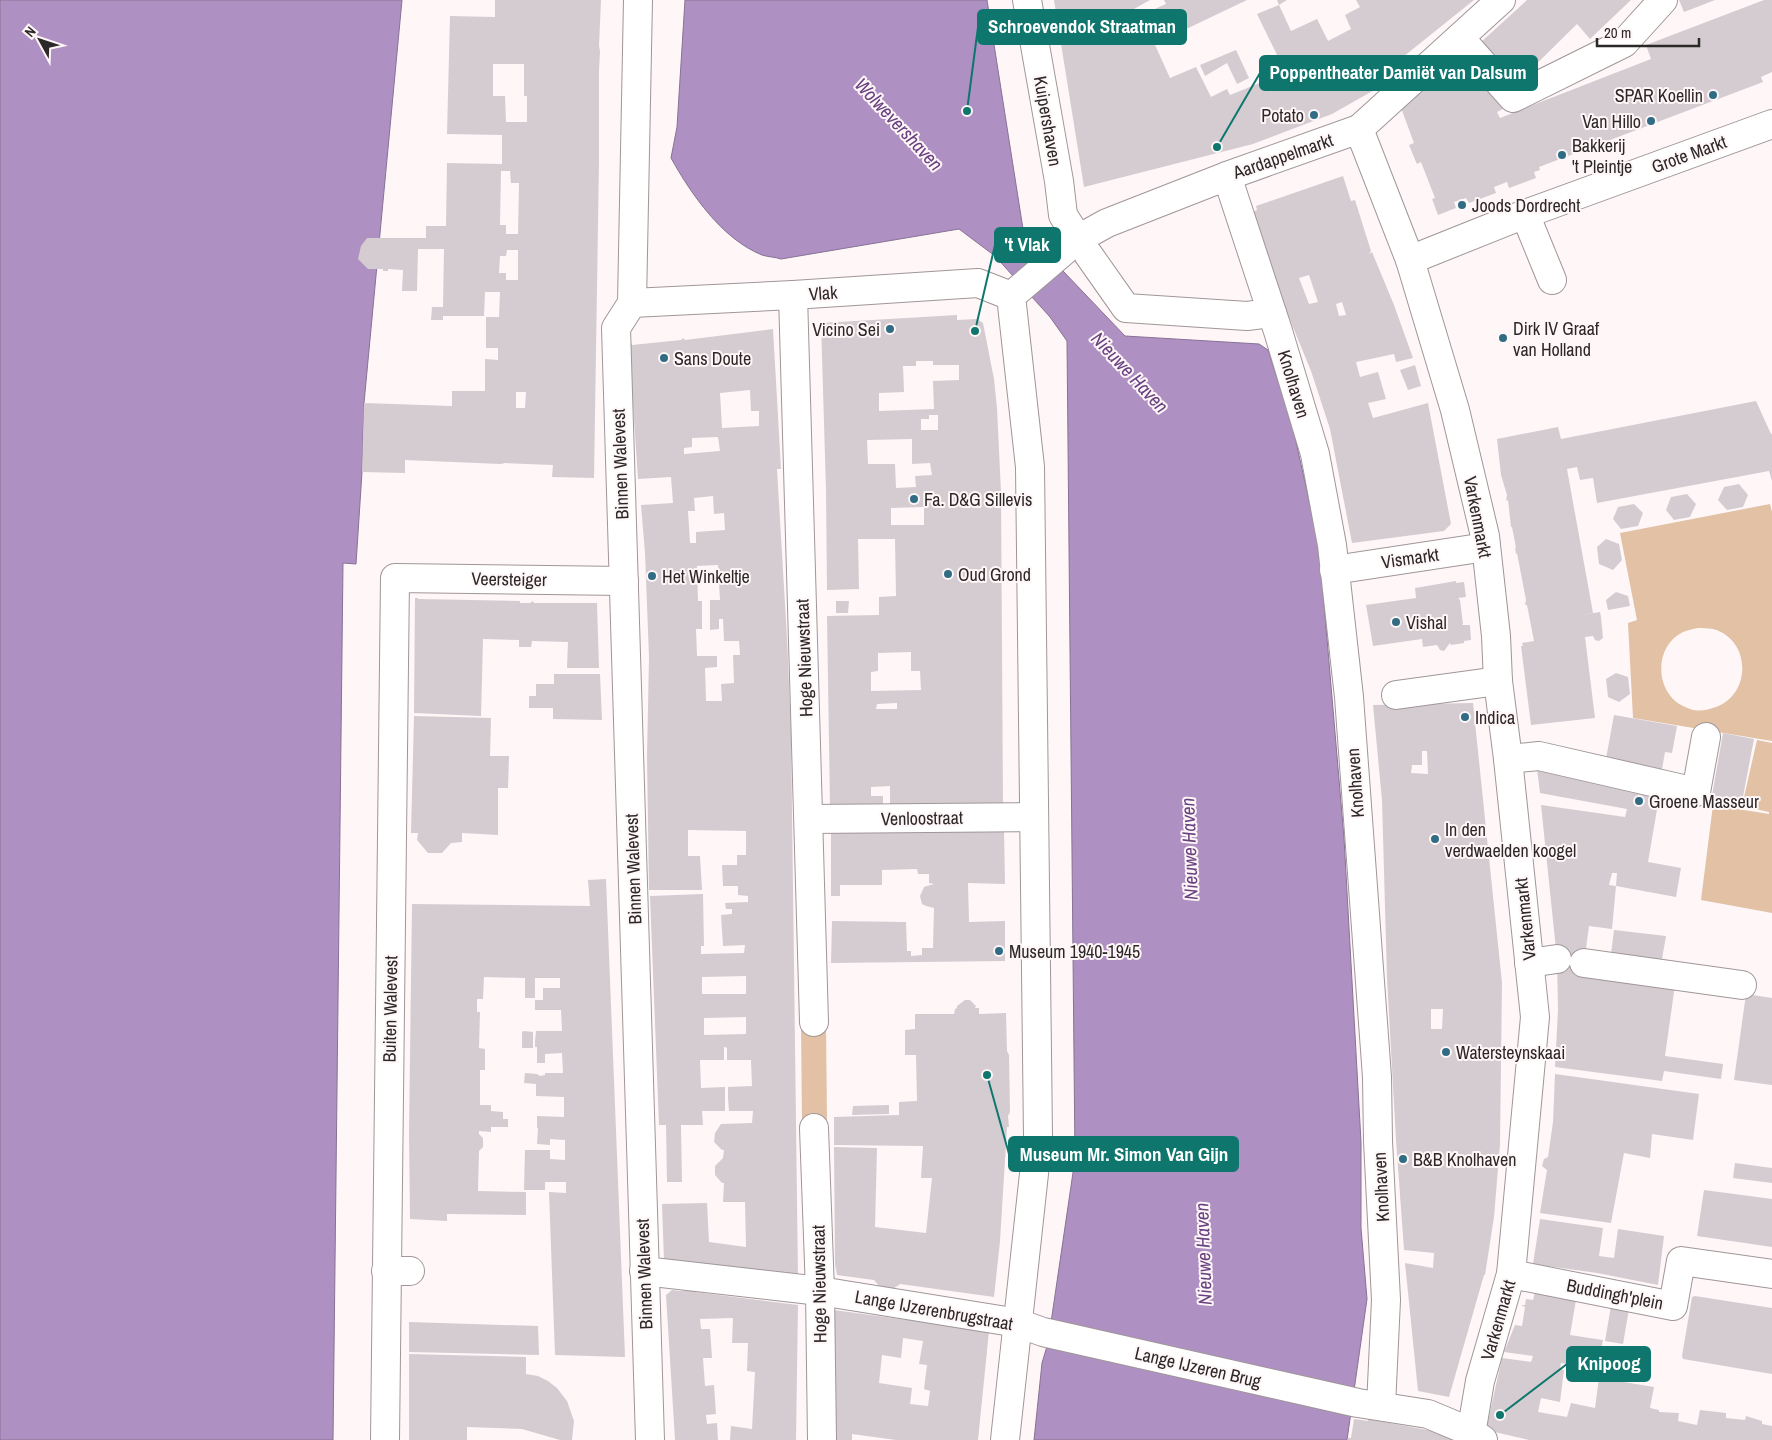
<svg xmlns="http://www.w3.org/2000/svg" width="1772" height="1440" viewBox="0 0 1772 1440" font-family="'Archivo Narrow',sans-serif">
  <rect width="100%" height="100%" fill="#fef6f7"/>
  <g fill="#e2c1a5" fill-rule="evenodd">
    <path d="M1770 504 1772 512V741L1633 718 1628 623 1637 620 1620 533ZM1698 628C1703 628 1708 628 1713 629 1751 639 1752 694 1716 707 1708 710 1699 712 1690 709 1682 706 1674 702 1669 694 1655 674 1660 643 1683 632 1687 630 1693 629 1698 628Z"/>
    <path d="M1757 740 1772 743V913L1701 900 1713 805 1769 814V812L1742 806Z"/>
    <path d="M826 1024 827 1121H802L801 1025Z"/>
  </g>
  <g fill="#ae91c2" stroke="#877294">
    <path d="M0 0H402L364 403 362 472 356 564 343 563 333 1440H0Z"/>
    <path d="M685 0H987L1023 229 1125 336 1259 344 1268 350 1292 424 1319 545 1344 838 1361 1142V1228L1367 1299 1347 1440H1034L1042 1363 1048 1343 1075 1159 1067 341 1050 317 995 256 959 229 781 259C775 257 768 257 762 255 722 239 691 194 671 158L677 127Z"/>
  </g>
  <g fill="#d4ccd1" fill-rule="evenodd">
    <path d="M495 0H601L599 46 600 51 599 71V161L594 478 552 477 553 465 505 463 501 464 405 460V473L362 472 364 403 452 406V391H485V359L498 360V348H486V317H499L500 292H485L484 316H443V320H431L432 307H443L444 249H418L417 291H402L403 270 388 269V271H383V269H368L358 259 361 246 367 238H426V226H446L447 163 502 164V135L447 134 450 16 495 17ZM493 64H524V96H527V122H506L505 96H493ZM501 171H510L511 183H519L518 234H506V225H500ZM507 250H518V280H506V273H499L500 256H506ZM516 392H526L525 408H516Z"/>
    <path d="M1054 0H1150L1107 24 1113 38 1140 28 1134 15 1140 12 1141 15 1166 4 1164 0H1247L1180 32 1171 14 1146 25 1170 78 1196 67 1211 97 1227 89 1230 95 1267 80 1262 69 1280 61 1257 14 1279 5 1277 0H1287L1279 5 1291 31 1317 19 1328 41 1351 29 1345 15 1360 7 1356 0H1474L1388 69 1392 78 1376 89 1332 114 1253 144 1084 187Z"/>
    <path d="M1527 0H1631L1590 39 1577 24 1515 85 1480 43Z"/>
    <path d="M1679 0H1715L1684 12Z"/>
    <path d="M1764 0H1772V72L1761 77 1763 82 1539 167 1540 170 1534 172 1536 178 1509 188 1507 182 1494 187 1496 193 1469 203 1466 198 1454 202 1456 208 1438 215 1432 199 1435 198 1421 162 1417 164 1416 162 1409 145 1414 143 1401 108 1410 101 1408 98 1428 86 1425 83 1434 75 1436 77 1445 71 1442 68 1452 60 1456 62 1458 68 1466 66 1503 109 1497 112 1500 118 1651 59 1646 45Z"/>
    <path d="M1236 50 1249 78 1237 84 1227 63 1205 76 1200 65Z"/>
    <path d="M1343 176 1351 201 1355 200 1371 251 1369 254 1372 252 1394 305 1413 358 1396 362 1394 354 1356 362 1360 377 1378 372 1386 399 1368 403 1373 418 1428 403 1451 524 1444 531 1352 543 1330 429 1311 371 1286 310 1253 212 1257 210 1256 206ZM1309 275 1318 302 1309 304 1299 278ZM1342 302 1346 315 1339 316 1336 304Z"/>
    <path d="M957 315V320L977 319 983 323 994 379 997 408 1001 492 1003 806 890 807V786L871 787V796H883V807H830L827 616 879 615V597L896 596 895 539H858L859 589 827 590 826 490 821 323ZM916 361H933V365H959V380L933 381 934 409 879 411V393L904 392 903 366H916ZM929 415H938V430H921V419H929ZM912 439V464L930 463 932 475 915 476 916 487 896 488 895 464H868L867 440ZM924 507V525H891V508ZM911 652V671H920L921 690 871 691V672L878 671V653ZM897 703V709H876L877 704Z"/>
    <path d="M773 329 781 469H777L787 638 791 732 798 1278 664 1261 662 1204 707 1203 709 1242 746 1247 745 1202H723L724 1183H722L715 1175V1166L723 1158 724 1150H722L714 1142 715 1133 721 1124 752 1123 753 1111H729L728 1098V1087L752 1086 751 1060H727V1048L725 1047H724V1060H700L701 1088 725 1087V1111H702L703 1125H681L682 1182H667L666 1125H659L650 896 703 894 704 946H701V954L744 953 745 945 723 946 721 915 732 914V909H726L725 903 748 902V896L738 895V886H723L722 865H737V855H746V831L688 830V856H700L702 890H649L647 757 649 657 645 553 641 505 673 503 671 477 638 479 629 345 632 343V345L681 340 683 338 685 340ZM750 390 751 411H759V426L722 428 720 393ZM718 437 720 451 684 454V448L692 447V438ZM713 496 714 514 724 513 725 530 696 532V543H690L688 511H695L694 498ZM718 565 720 600H710V630L719 629V619H723L724 641H739L740 655H733L734 683 721 684 722 701H706L705 668 717 667V656H697L696 629H702V601H698L697 566ZM746 976V994H702V977ZM746 1017V1034L704 1035V1018Z"/>
    <path d="M1415 365 1421 386 1408 390 1400 370Z"/>
    <path d="M1756 401 1771 434H1772V481L1769 471 1597 503 1593 478 1580 480 1577 467 1567 469 1593 613 1577 616 1600 612 1601 617 1603 638 1599 641 1595 640 1593 636 1585 637 1595 718 1531 725 1521 646H1523L1522 643 1534 641 1527 605H1525L1526 600 1517 553 1516 554 1515 548H1516L1512 527H1511L1508 500 1506 501 1507 495 1501 475 1497 439 1558 427 1561 439Z"/>
    <path d="M1739 484 1748 495 1743 507 1727 510 1718 500 1724 487Z"/>
    <path d="M1687 494 1696 504 1690 517 1674 520 1666 510 1671 497Z"/>
    <path d="M1634 504 1643 513 1638 526 1621 529 1613 519 1618 507Z"/>
    <path d="M1606 539 1619 544 1622 560 1613 570 1599 564 1597 547Z"/>
    <path d="M1456 581V583L1464 582 1466 597 1458 598 1460 600 1463 624 1462 625H1470L1471 640 1464 641V643L1451 645 1450 643 1444 651 1440 650 1437 645 1423 647 1422 639 1373 646 1366 605 1416 598 1415 588Z"/>
    <path d="M1616 592 1628 596 1630 606 1608 610 1606 600Z"/>
    <path d="M415 598H418V599L520 601V603H530L533 601 534 603H597L599 668H567L568 642 532 641 531 647H519V640L483 639 481 716 414 713Z"/>
    <path d="M836 601H849L848 613H836Z"/>
    <path d="M1616 673 1628 677 1630 694 1619 702 1608 697 1606 679Z"/>
    <path d="M554 674H600L602 720 553 719V708H529V696H536V684H554Z"/>
    <path d="M1473 703 1502 983 1500 1144 1494 1217 1485 1275H1484L1449 1397 1418 1391 1405 1263 1433 1268 1434 1253 1404 1250 1396 1140 1387 978 1382 800 1373 705ZM1422 751H1427L1428 774 1411 773 1412 765H1422ZM1431 1009H1443L1442 1029H1431Z"/>
    <path d="M1614 715 1677 726 1672 753 1665 752 1661 775 1605 764Z"/>
    <path d="M414 716 491 718 490 756H509L508 788H498V835L462 833V842L451 843 442 853H428L417 840 418 833H411Z"/>
    <path d="M1723 733 1754 739 1741 807 1711 801Z"/>
    <path d="M1537 769 1660 792 1648 862 1681 868 1676 897 1616 886 1617 873H1612L1609 885 1616 886 1612 929 1589 926 1584 963 1675 985 1665 1056 1723 1064 1721 1079 1664 1071 1662 1081 1555 1067 1558 1010 1557 959 1541 805 1625 817 1627 809 1540 793Z"/>
    <path d="M1004 830 1005 884 968 883 969 922 1005 921V961L831 963 832 921 906 922 907 951H911V956L922 955V948H933L934 908 926 906 922 904 920 896 924 887 934 884 929 883V874H918L917 869 882 870V885H840V896H831V831Z"/>
    <path d="M606 879 625 1357 555 1355 549 1192 566 1193V1182H545V1190H524L525 1150H550V1159L565 1160V1140L550 1139V1145L537 1144 538 1128H537V1116L564 1117V1097L536 1096V1084L524 1083 525 1073 537 1074 540 1076 545 1075V1073H563L562 1053 545 1054V1063H537V1047H535V1041L536 1031H562L561 1010H535V1000H543V988H560V978H535V998H525V978L484 977 483 999H477V1012H480L479 1048 485 1049V1070H480V1105H491V1111L503 1112V1119H508V1127H491V1132L479 1131V1134L483 1138V1147L479 1151 478 1191 526 1192V1215L447 1214V1221L410 1219 409 1133 412 904 590 906 588 880Z"/>
    <path d="M1614 930 1666 936 1662 959 1611 954Z"/>
    <path d="M1746 994 1772 998V1085L1734 1080Z"/>
    <path d="M965 1000H970L976 1006 975 1008H979V1014L1006 1013 1007 1051 1009 1055 1010 1112 1008 1116 1009 1127H1007L1006 1144 1000 1241 994 1297 900 1284 893 1289 880 1287 874 1280 837 1275 835 1264 834 1147 877 1148 875 1227 926 1233 932 1178H921L923 1146 834 1145V1117L899 1115V1102L917 1101 916 1055H905V1030L915 1029V1014H954L955 1009 957 1008V1006Z"/>
    <path d="M524 1031 533 1032V1048H522V1032Z"/>
    <path d="M1555 1074 1699 1094 1693 1140 1652 1134 1650 1158 1624 1153 1611 1223 1540 1213 1547 1170 1542 1166 1544 1159 1548 1157 1553 1122Z"/>
    <path d="M889 1105V1114L852 1115 853 1106Z"/>
    <path d="M1735 1163 1772 1168V1183L1733 1178Z"/>
    <path d="M1704 1190 1772 1199V1247L1697 1236Z"/>
    <path d="M1540 1219 1603 1228 1599 1256 1614 1258 1618 1229 1664 1236 1658 1285 1597 1273 1533 1264Z"/>
    <path d="M672 1290 680 1291 695 1290V1292L798 1305 796 1440H730L731 1426 752 1429 755 1372 747 1371 748 1343H732L733 1318 700 1319 701 1329H710L711 1343 712 1358H703L705 1386 714 1385 716 1414 706 1415 707 1424 717 1423 718 1440H675L666 1295Z"/>
    <path d="M1535 1292 1576 1300 1570 1335 1603 1340 1597 1369 1561 1363 1560 1369 1564 1370 1560 1402 1541 1398 1538 1412 1567 1417 1571 1403 1595 1408 1599 1378 1654 1387 1650 1408 1659 1410V1412L1679 1413 1678 1421 1697 1425 1700 1410 1726 1413V1418L1745 1420 1746 1416 1762 1421V1424L1772 1426V1440H1529L1486 1430 1502 1358 1531 1362 1533 1356 1504 1352 1515 1325 1522 1326 1525 1307 1521 1305H1525L1526 1299 1533 1300Z"/>
    <path d="M1695 1296 1772 1308V1374L1683 1359 1682 1356 1692 1297Z"/>
    <path d="M1611 1306 1629 1309 1623 1344 1605 1341Z"/>
    <path d="M834 1310 989 1331 978 1440H896L852 1434V1440H834ZM903 1338 923 1341 919 1364 927 1365 924 1389 930 1391 928 1406 910 1404 912 1388 879 1383 882 1355 901 1358Z"/>
    <path d="M409 1322 538 1326 539 1355 409 1352Z"/>
    <path d="M409 1354 526 1357V1374L538 1376 548 1381 557 1388 567 1401 574 1421 572 1440H560L522 1429 467 1427V1440H409Z"/>
    <path d="M1354 1419 1368 1421V1419L1449 1434 1453 1440H1347L1348 1438H1351Z"/>
  </g>
  <g fill="none" stroke-linecap="round" stroke-linejoin="round">
    <g stroke="#a09698" stroke-width="30">
      <g id="minor">
        <path d="M1027 0 1059 181 1063 215 1078 239"/>
        <path d="M1460 38 1513 98 1624 43 1663 0"/>
        <path d="M1359 129 1501 0"/>
        <path d="M1227 176 1278 331 1315 454 1332 545 1349 697 1377 1077 1378 1141 1386 1300 1381 1406"/>
        <path d="M1525 214 1552 280"/>
        <path d="M1088 254 1126 308 1247 316 1272 313"/>
        <path d="M1410 260 1525 214 1772 124"/>
        <path d="M793 295 814 1022"/>
        <path d="M1011 296 1078 239 1107 223 1227 176 1359 129 1410 260 1455 410 1485 536 1496 636 1498 681 1508 759 1535 1017 1511 1274 1480 1381 1470 1440"/>
        <path d="M632 303 616 328 650 1440"/>
        <path d="M632 303 793 295 978 283 1011 296"/>
        <path d="M632 303 638 0"/>
        <path d="M1334 570 1486 547"/>
        <path d="M1396 695 1498 681"/>
        <path d="M1508 759 1539 756 1696 792 1706 737"/>
        <path d="M809 819 1034 817"/>
        <path d="M1529 963 1557 959"/>
        <path d="M1584 963 1742 985"/>
        <path d="M814 1128 820 1291 822 1440"/>
        <path d="M386 1271H410"/>
        <path d="M644 1271 820 1291 1018 1323 1043 1332 1358 1403 1428 1414 1471 1432 1483 1440"/>
        <path d="M1511 1274 1673 1306 1681 1261 1772 1274"/>
        <path d="M385 1440 395 578 624 581"/>
        <path d="M1005 1440 1038 1137 1030 467 1011 296"/>
      </g>
    </g>
    <use href="#minor" stroke="#fff" stroke-width="28"/>
  </g>
  <g fill="#306c84" stroke="#fef6f7" stroke-width="2">
    <circle cx="1713" cy="95" r="5"/>
    <circle cx="1314" cy="115" r="5"/>
    <circle cx="1651" cy="121" r="5"/>
    <circle cx="1562" cy="155" r="5"/>
    <circle cx="1462" cy="205" r="5"/>
    <circle cx="890" cy="329" r="5"/>
    <circle cx="1503" cy="338" r="5"/>
    <circle cx="664" cy="358" r="5"/>
    <circle cx="914" cy="499" r="5"/>
    <circle cx="948" cy="574" r="5"/>
    <circle cx="652" cy="576" r="5"/>
    <circle cx="1396" cy="622" r="5"/>
    <circle cx="1465" cy="717" r="5"/>
    <circle cx="1639" cy="801" r="5"/>
    <circle cx="1435" cy="839" r="5"/>
    <circle cx="999" cy="951" r="5"/>
    <circle cx="1446" cy="1052" r="5"/>
    <circle cx="1403" cy="1159" r="5"/>
  </g>
  <g text-anchor="middle" dominant-baseline="central" stroke-width="4" stroke-linejoin="round" paint-order="stroke">
    <g font-size="18" fill="#2c2828" stroke="#fef6f7" text-anchor="start">
      <text x="1703" y="95" text-anchor="end">SPAR Koellin</text>
      <text x="1304" y="115" text-anchor="end">Potato</text>
      <text x="1641" y="121" text-anchor="end">Van Hillo</text>
      <text x="1572" y="145">Bakkerij<tspan x="1572" dy="21">'t Pleintje</tspan></text>
      <text x="1472" y="205">Joods Dordrecht</text>
      <text x="1513" y="328">Dirk IV Graaf<tspan x="1513" dy="21">van Holland</tspan></text>
      <text x="880" y="329" text-anchor="end">Vicino Sei</text>
      <text x="674" y="358">Sans Doute</text>
      <text x="924" y="499">Fa. D&amp;G Sillevis</text>
      <text x="958" y="574">Oud Grond</text>
      <text x="662" y="576">Het Winkeltje</text>
      <text x="1406" y="622">Vishal</text>
      <text x="1475" y="717">Indica</text>
      <text x="1649" y="801">Groene Masseur</text>
      <text x="1445" y="829">In den<tspan x="1445" dy="21">verdwaelden koogel</tspan></text>
      <text x="1009" y="951">Museum 1940-1945</text>
      <text x="1456" y="1052">Watersteynskaai</text>
      <text x="1413" y="1159">B&amp;B Knolhaven</text>
    </g>
    <g font-size="18" fill="#2c2828" stroke="#fef6f7">
      <text transform="translate(1048 121) rotate(80)">Kuipershaven</text>
      <text transform="translate(1689 154) rotate(-20)">Grote Markt</text>
      <text transform="translate(1283 156) rotate(-19)">Aardappelmarkt</text>
      <text transform="translate(823 293) rotate(-4)">Vlak</text>
      <text transform="translate(1294 384) rotate(73)">Knolhaven</text>
      <text transform="translate(620 464) rotate(-92)">Binnen Walevest</text>
      <text transform="translate(1478 517) rotate(79)">Varkenmarkt</text>
      <text transform="translate(1410 558) rotate(-8)">Vismarkt</text>
      <text transform="translate(509 579) rotate(1)">Veersteiger</text>
      <text transform="translate(804 658) rotate(-92)">Hoge Nieuwstraat</text>
      <text transform="translate(1355 783) rotate(-94)">Knolhaven</text>
      <text transform="translate(922 818) rotate(-1)">Venloostraat</text>
      <text transform="translate(633 869) rotate(-92)">Binnen Walevest</text>
      <text transform="translate(1525 919) rotate(-96)">Varkenmarkt</text>
      <text transform="translate(390 1009) rotate(-89)">Buiten Walevest</text>
      <text transform="translate(1381 1187) rotate(-93)">Knolhaven</text>
      <text transform="translate(644 1274) rotate(-92)">Binnen Walevest</text>
      <text transform="translate(819 1284) rotate(-91)">Hoge Nieuwstraat</text>
      <text transform="translate(1615 1294) rotate(11)">Buddingh'plein</text>
      <text transform="translate(934 1310) rotate(10)">Lange IJzerenbrugstraat</text>
      <text transform="translate(1498 1320) rotate(-74)">Varkenmarkt</text>
      <text transform="translate(1198 1367) rotate(13)">Lange IJzeren Brug</text>
    </g>
    <g font-size="19" font-style="italic" fill="#684180" stroke="#fef6f7">
      <text transform="translate(899 124) rotate(47)">Wolwevershaven</text>
      <text transform="translate(1130 372) rotate(47)">Nieuwe Haven</text>
      <text transform="translate(1189 849) rotate(-92)">Nieuwe Haven</text>
      <text transform="translate(1203 1254) rotate(-92)">Nieuwe Haven</text>
    </g>
  </g>
  <path fill="none" stroke="#0f766e" stroke-width="2" d="M967 111L978 27M1217 147L1260 73M975 331L995 245M987 1075L1009 1154M1500 1415L1567 1364"/>
  <g fill="#0f766e" stroke="#fef6f7" stroke-width="2">
    <circle cx="967" cy="111" r="5"/>
    <circle cx="1217" cy="147" r="5"/>
    <circle cx="975" cy="331" r="5"/>
    <circle cx="987" cy="1075" r="5"/>
    <circle cx="1500" cy="1415" r="5"/>
  </g>
  <g fill="#0f766e" stroke="#0f766e" stroke-width="2">
    <rect x="978" y="10" width="208" height="34" rx="5"/>
    <rect x="1260" y="56" width="277" height="34" rx="5"/>
    <rect x="995" y="228" width="65" height="34" rx="5"/>
    <rect x="1009" y="1137" width="229" height="34" rx="5"/>
    <rect x="1567" y="1347" width="83" height="34" rx="5"/>
  </g>
  <g font-size="19" text-anchor="middle" font-weight="bold" fill="#fff">
    <text x="1082" y="33">Schroevendok Straatman</text>
    <text x="1398" y="79">Poppentheater Damiët van Dalsum</text>
    <text x="1027" y="251">'t Vlak</text>
    <text x="1124" y="1161">Museum Mr. Simon Van Gijn</text>
    <text x="1609" y="1370">Knipoog</text>
  </g>
  <g transform="translate(40 40) rotate(310)" stroke="#fef6f7" stroke-width="4" paint-order="stroke">
  <path d="M0-4L9 19L0 12L-9 19Z" fill="#2c2828"/>
  <text y="-8" font-size="14" font-weight="bold" text-anchor="middle" fill="#2c2828">N</text>
  </g>
  <path d="M1597 38v8h102v-8" fill="none" stroke="#2c2828" stroke-width="2.5"/>
  <text x="1604" y="38" font-size="15" fill="#2c2828" stroke="#fef6f7" stroke-width="4" paint-order="stroke">20 m</text>
</svg>
